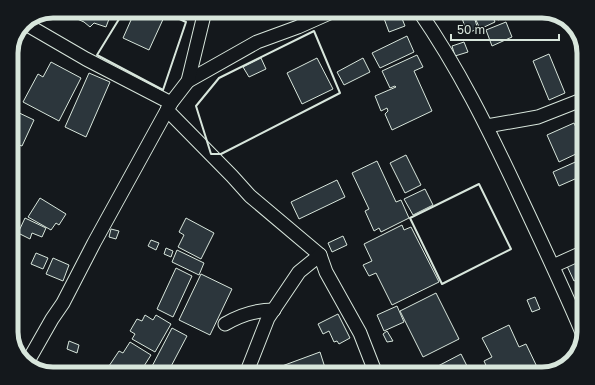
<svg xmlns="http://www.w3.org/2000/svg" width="595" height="385" viewBox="0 0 595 385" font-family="'Golos Text',sans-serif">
  <rect width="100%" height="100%" fill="#14181c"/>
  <g fill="#2c363c" stroke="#d8e6dc">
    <path d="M59 11H112L106 27 94 23 90 27 84 22Z"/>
    <path d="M135 11H156L165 15 149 50 123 38Z"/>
    <path d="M374 11H384L376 15Z"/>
    <path d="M387 11H399L405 26 389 32 382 13Z"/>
    <path d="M472 11H490L495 22 480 29Z"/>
    <path d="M495 11H518V13L498 20Z"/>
    <path d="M473 14 478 29 467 33 462 18Z"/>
    <path d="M506 22 512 37 492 46 486 30Z"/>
    <path d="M407 36 414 52 380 68 372 53Z"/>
    <path d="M464 42 468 52 455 56 452 46Z"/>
    <path d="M549 54 565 93 549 100 533 61Z"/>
    <path d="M417 55 423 67 414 71 432 111 392 130 385 114 388 111 387 108 381 111 375 96 396 87 395 86 390 88 382 71Z"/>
    <path d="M261 58 266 69 249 77 243 67Z"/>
    <path d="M317 58 333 89 302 104 287 73Z"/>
    <path d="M363 58 370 72 344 85 337 72Z"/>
    <path d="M51 62 81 78 59 121 23 102 38 74 43 77Z"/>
    <path d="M89 73 110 82 86 137 65 127Z"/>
    <path d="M11 109 34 120 22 146 11 142Z"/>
    <path d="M574 123 584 145V175L559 186 553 172 582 159 578 153 559 162 547 135Z"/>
    <path d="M406 155 421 185 405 193 390 163Z"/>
    <path d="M377 161 396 202 401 200 409 218 381 232 379 228 374 231 365 211 369 209 352 173Z"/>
    <path d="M337 180 345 197 299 219 291 202Z"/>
    <path d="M584 181V190L580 183Z"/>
    <path d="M425 189 433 205 413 215 404 199Z"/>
    <path d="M40 198 66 214 59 225 56 223 51 230 28 217Z"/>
    <path d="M25 218 46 228 42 237 32 233 30 239 18 233Z"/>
    <path d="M186 218 214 233 201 259 178 247 184 235 179 232Z"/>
    <path d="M402 225 404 230 411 227 439 282 392 305 376 273 369 276 363 265 372 261 364 244Z"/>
    <path d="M111 229 119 231 116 239 109 237Z"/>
    <path d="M343 236 347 245 332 252 328 243Z"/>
    <path d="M151 240 159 243 156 250 148 246Z"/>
    <path d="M166 248 173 251 171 257 164 254Z"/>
    <path d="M177 250 204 263 199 275 172 262Z"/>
    <path d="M36 253 48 258 43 269 31 264Z"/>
    <path d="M53 258 69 265 63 281 46 274Z"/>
    <path d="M582 258 584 262V276L574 281 567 266Z"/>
    <path d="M176 268 192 276 173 317 157 309Z"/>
    <path d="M201 274 232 289 210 335 179 320Z"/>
    <path d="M436 293 459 339 423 357 400 311Z"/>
    <path d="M535 297 540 309 532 312 527 300Z"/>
    <path d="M397 306 404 322 384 331 377 315Z"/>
    <path d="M338 314 350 338 339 344 337 341 334 342 329 331 323 334 318 324Z"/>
    <path d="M145 315 153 320 156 315 171 324 155 352 132 339 135 334 130 331 137 319 142 321Z"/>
    <path d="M509 325 519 347 526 344 539 371 533 374H490L484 361 492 357 482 338Z"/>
    <path d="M172 328 187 336 167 374H148Z"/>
    <path d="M387 331 393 341 387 342 383 334Z"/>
    <path d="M69 341 79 345 77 353 67 349Z"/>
    <path d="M130 342 151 355 139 374H122L109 366 119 351 123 353Z"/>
    <path d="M320 352 327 374H285L282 366Z"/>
    <path d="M461 354 471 374H443L438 366Z"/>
    <path d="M103 370 111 374H101Z"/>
  </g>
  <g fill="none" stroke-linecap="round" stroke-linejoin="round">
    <g stroke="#d8e6dc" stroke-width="15">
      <g id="minor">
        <path d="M419 11C459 69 488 128 518 192 540 239 563 287 583 335"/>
        <path d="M24 23 86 59 171 103"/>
        <path d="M188 81 257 42 298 27 334 11"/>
        <path d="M167 110 232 176 250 196 320 255 326 272 360 333 376 374"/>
        <path d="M487 126 538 117 584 99"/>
        <path d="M553 266 584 252"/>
        <path d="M225 324C240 315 256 310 274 310"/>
        <path d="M27 363 52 319 63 303 94 243 171 103 188 81 205 11"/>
        <path d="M246 374 268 318 299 272 320 255"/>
      </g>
    </g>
    <use href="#minor" stroke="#14181c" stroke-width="13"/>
    <g stroke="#d8e6dc" stroke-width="2">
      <path d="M124 11 97 55 163 90 186 22 162 11"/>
      <path d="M314 31 340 93 221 154H211L196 106 219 78Z"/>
      <path d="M479 184 511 249 442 284 410 218Z"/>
    </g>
  </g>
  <path d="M0 0H595V385H0ZM53 18H542A35 35 0 0 1 577 53V332A35 35 0 0 1 542 367H53A35 35 0 0 1 18 332V53A35 35 0 0 1 53 18Z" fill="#14181c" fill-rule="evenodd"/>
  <path fill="none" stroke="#d8e6dc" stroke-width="5" d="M53 18H542A35 35 0 0 1 577 53V332A35 35 0 0 1 542 367H53A35 35 0 0 1 18 332V53A35 35 0 0 1 53 18Z"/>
  <path d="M451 34v6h108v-6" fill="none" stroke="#d8e6dc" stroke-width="2"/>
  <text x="457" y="34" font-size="12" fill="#d8e6dc" stroke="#14181c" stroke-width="3" paint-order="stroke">50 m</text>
</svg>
